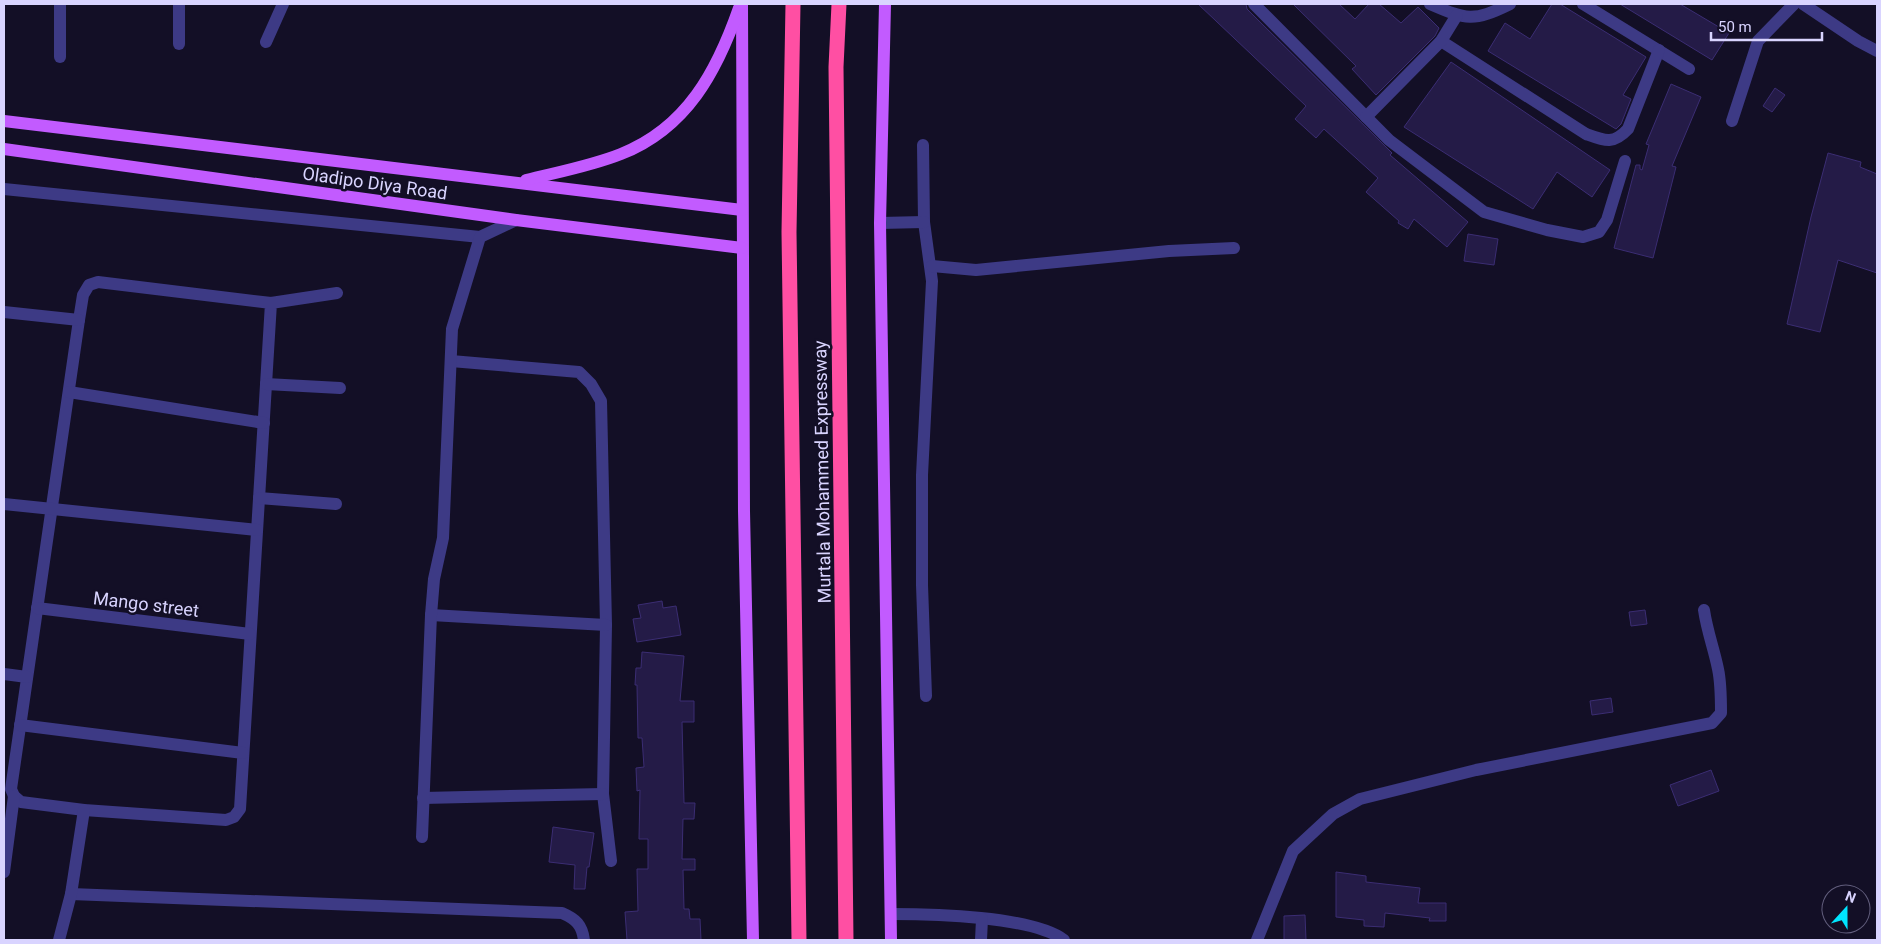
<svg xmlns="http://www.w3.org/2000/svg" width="1881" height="944" viewBox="0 0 1881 944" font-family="Roboto,sans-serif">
  <rect width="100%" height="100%" fill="#130f26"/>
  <g fill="#241b47" stroke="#3b2d73">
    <path d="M1198 4H1246L1247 9 1392 153 1390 155 1468 222 1447 247 1414 219 1408 229 1398 223 1399 221 1366 192 1378 178 1324 129 1316 138 1295 119 1306 106Z"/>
    <path d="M1293 4H1339L1355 19 1369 4H1379L1401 23 1418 7 1439 28 1435 36 1376 95 1352 69 1356 66Z"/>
    <path d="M1552 4H1560L1646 57 1623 95 1631 99 1621 124 1616 129 1488 51 1505 23 1530 39Z"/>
    <path d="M1620 4H1680L1729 33 1712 60Z"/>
    <path d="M1451 62 1610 170 1592 197 1557 172 1533 209 1404 127Z"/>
    <path d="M1671 84 1701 97 1672 166 1676 167 1653 258 1614 248 1636 165H1640V169L1642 170 1649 145 1646 144Z"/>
    <path d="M1775 88 1785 95 1772 112 1763 106Z"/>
    <path d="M1828 153 1861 162 1860 167 1877 174V273L1838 260 1820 332 1787 324 1811 217Z"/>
    <path d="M1468 234 1498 239 1494 265 1464 261Z"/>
    <path d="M662 601 663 608 676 606 681 635 637 642 633 619 641 618 638 605Z"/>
    <path d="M1645 610 1647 624 1631 626 1629 612Z"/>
    <path d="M642 652 684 656 680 701H694V722H682L684 803H695L694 819H683L682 859H695V870H683L684 909H689L690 919H700L701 940H627L625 912 638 911 637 869H648V839H639L640 790 637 791 636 768 644 767 642 738H638L637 685H635L636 668H641Z"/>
    <path d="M1611 698 1613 712 1592 715 1590 701Z"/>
    <path d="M1711 770 1719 791 1678 806 1670 785Z"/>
    <path d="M553 827 594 833 589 867H587L585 889H574L575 865 549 862Z"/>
    <path d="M1336 872 1366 876V882L1420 888 1418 903H1446V921H1429L1430 918 1385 913 1384 927 1364 926V920L1336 917Z"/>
    <path d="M1305 915 1306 940H1284V916Z"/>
  </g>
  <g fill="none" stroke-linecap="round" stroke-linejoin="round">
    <g stroke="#3d3a85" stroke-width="12">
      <path d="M1254 4 1389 140 1484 212 1547 230 1583 237 1599 232 1607 220 1625 161"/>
      <path d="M1430 4C1467 20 1473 22 1510 4"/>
      <path d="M1583 4 1689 69"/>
      <path d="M1803 4 1858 41 1877 51"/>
      <path d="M1441 41 1586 134C1605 141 1613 145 1628 129L1659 50"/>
      <path d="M266 42 283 4"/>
      <path d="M179 44V4"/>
      <path d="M60 57V4"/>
      <path d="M1366 117 1441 41 1457 15"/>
      <path d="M1732 121 1758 41 1794 4"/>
      <path d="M923 145 924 222 932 281 922 475V585L926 696"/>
      <path d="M4 189 480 237"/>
      <path d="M880 223 924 222"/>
      <path d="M932 266 976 270 1169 251 1234 248"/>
      <path d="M271 303 240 809 234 817 226 820 84 810 21 802 14 796 11 789 79 320 83 295 89 285 98 282 271 303 337 293"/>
      <path d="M4 312 79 320"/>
      <path d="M451 361 579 372 591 384 601 401 606 625 603 794 611 861"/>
      <path d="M266 384 340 388"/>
      <path d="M69 392 264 423"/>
      <path d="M259 498 336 504"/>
      <path d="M4 504 257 530"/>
      <path d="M37 608 250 634"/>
      <path d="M431 615 606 625"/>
      <path d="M4 674 27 677"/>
      <path d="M20 725 243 753"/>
      <path d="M423 798 603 794"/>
      <path d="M422 837 431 615 434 579 443 538 452 329 480 237 516 220"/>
      <path d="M4 872 14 796"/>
      <path d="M71 894 562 913C576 919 582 925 584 940"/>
      <path d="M891 914C932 914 1032 916 1064 940"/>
      <path d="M59 940 71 894 84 810"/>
      <path d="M981 940 982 919"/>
      <path d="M1257 940 1293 851 1333 814 1360 799 1476 770 1712 723 1721 713C1721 698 1721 683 1718 669 1714 649 1707 631 1704 610"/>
    </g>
    <g stroke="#c25bff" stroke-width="12">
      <path d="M742 4 744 511 753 940"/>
      <path d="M885 4 880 223 891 940"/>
      <path d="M4 121 742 210"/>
      <path d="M4 149 516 220 742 248"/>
      <path d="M526 180C558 172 591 166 621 154 687 128 717 71 739 8"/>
    </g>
    <g stroke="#ff4fa3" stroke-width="15">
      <path d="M793 4 789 232 799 940"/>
      <path d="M839 4 836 67 846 940"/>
    </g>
  </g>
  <g text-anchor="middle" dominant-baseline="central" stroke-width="5" stroke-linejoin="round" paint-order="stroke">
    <g font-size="18" fill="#d9d4ff" stroke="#130f26">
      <text transform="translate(375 183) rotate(8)">Oladipo Diya Road</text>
      <text transform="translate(822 472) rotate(-91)">Murtala Mohammed Expressway</text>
      <text transform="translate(146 604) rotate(7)">Mango street</text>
    </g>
  </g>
  <rect width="1881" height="944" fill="none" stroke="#d9d4ff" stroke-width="10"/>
  <g transform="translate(1846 909) rotate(21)"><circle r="24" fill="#130f26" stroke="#625e7d"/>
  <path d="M0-4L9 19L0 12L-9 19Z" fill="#00e5ff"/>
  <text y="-8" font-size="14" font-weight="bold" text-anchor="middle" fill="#d9d4ff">N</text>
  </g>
  <path d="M1711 32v8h111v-8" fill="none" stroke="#d9d4ff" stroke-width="2.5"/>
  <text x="1718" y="32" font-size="15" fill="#d9d4ff" stroke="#130f26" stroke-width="4" paint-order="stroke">50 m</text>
</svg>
